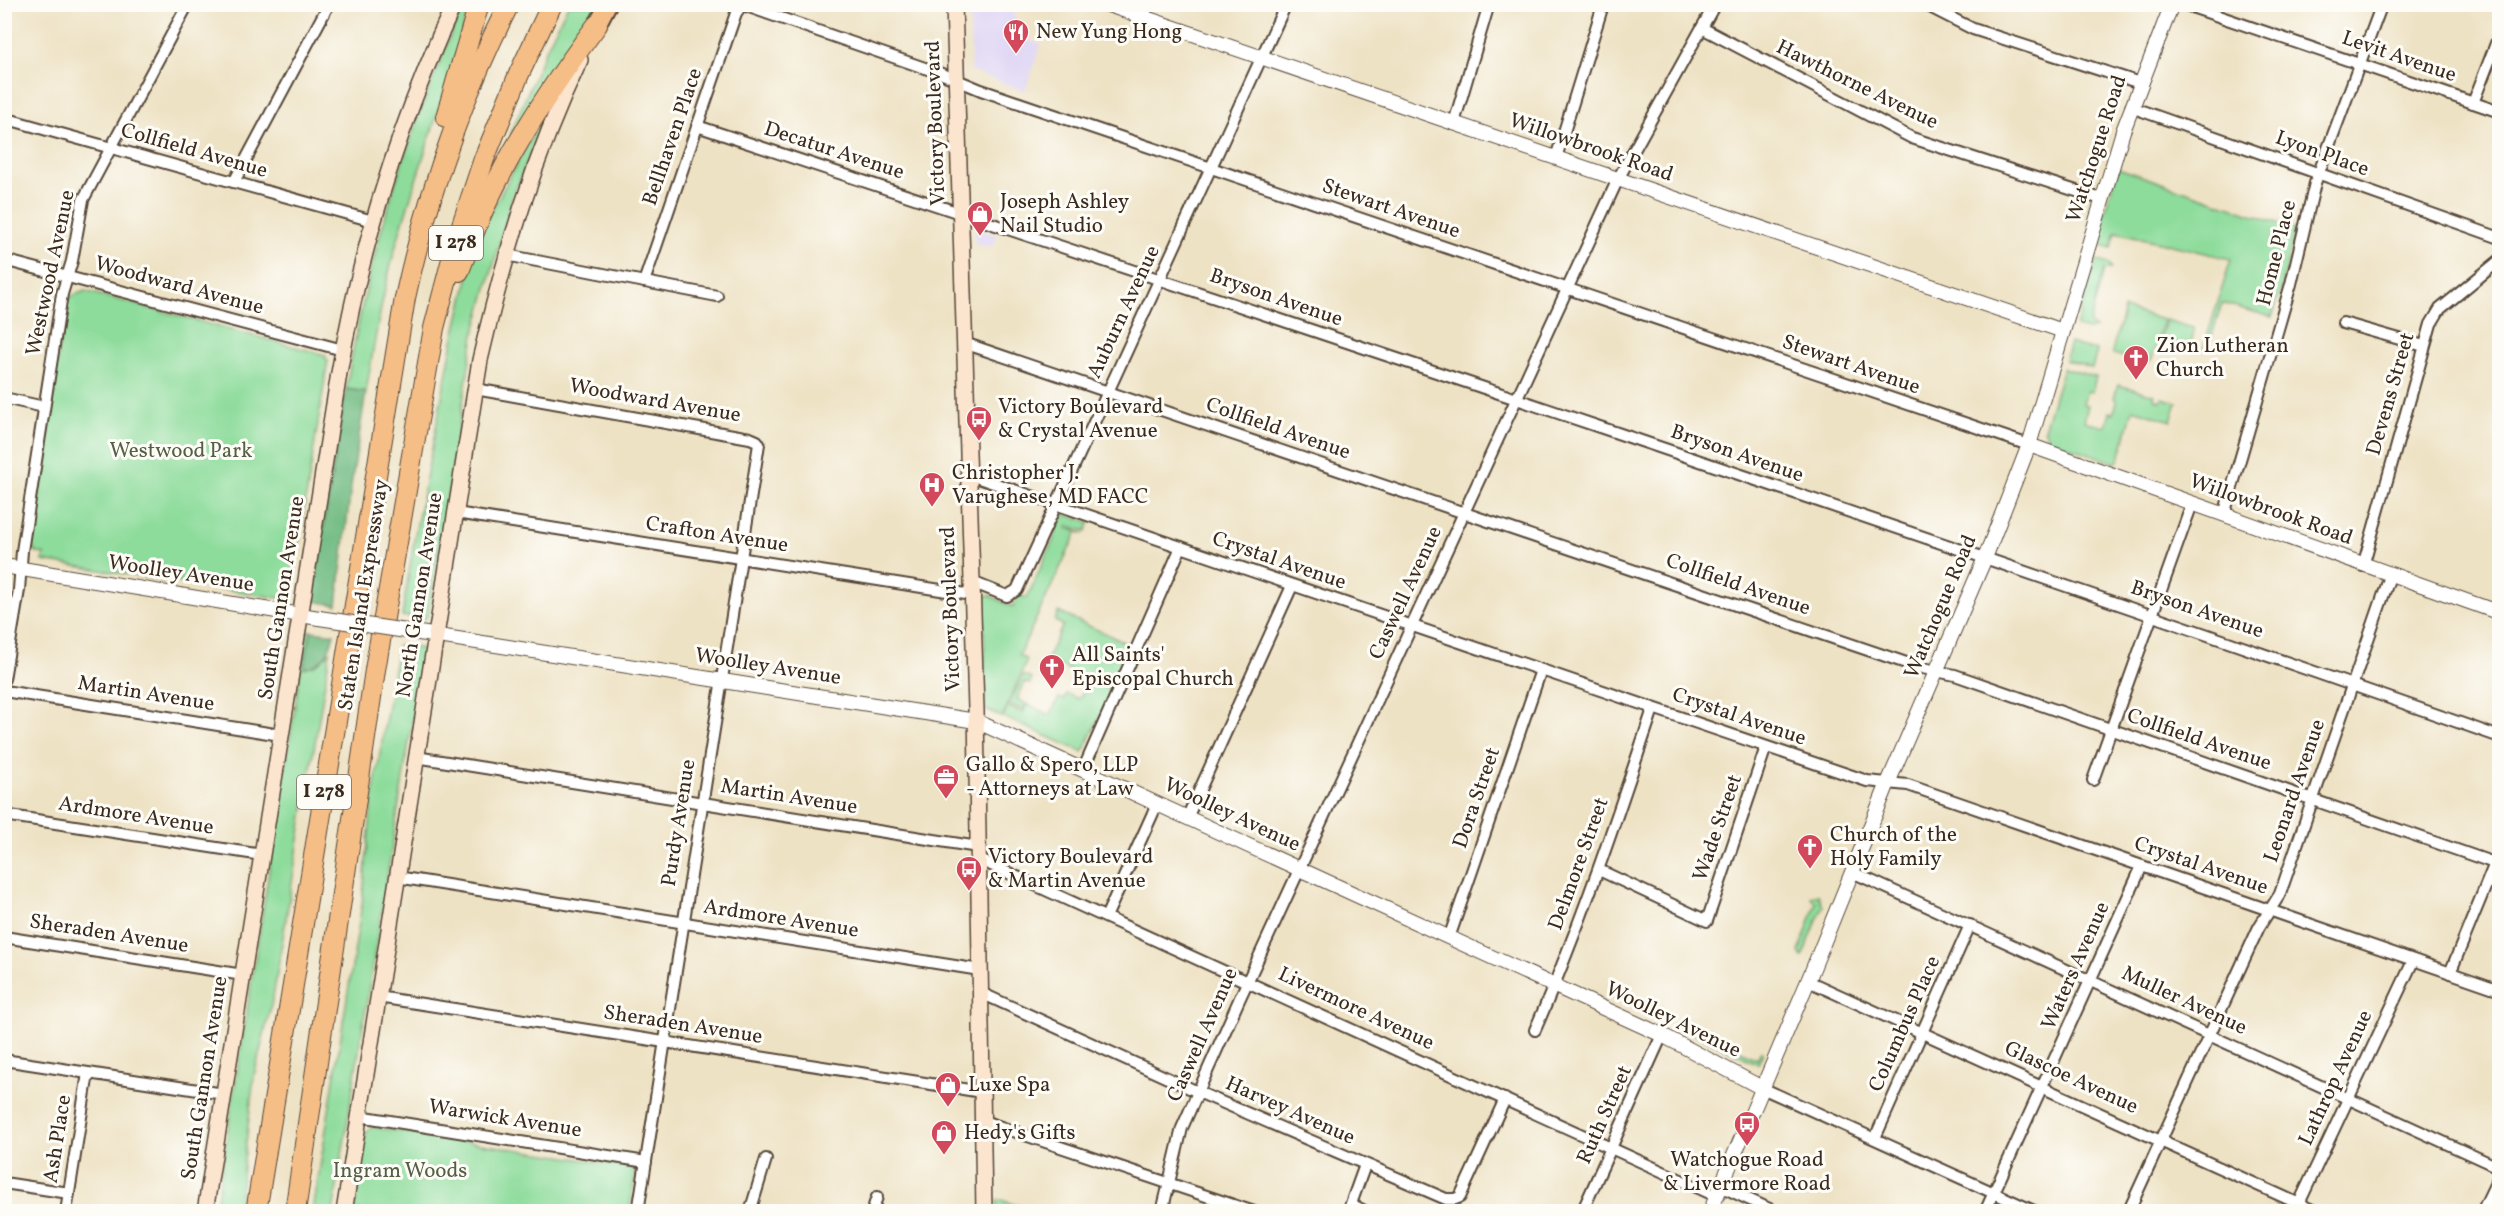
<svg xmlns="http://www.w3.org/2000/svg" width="2504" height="1216" viewBox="0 0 2504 1216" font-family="Vollkorn,serif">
  <rect width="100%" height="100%" fill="#fdfcf7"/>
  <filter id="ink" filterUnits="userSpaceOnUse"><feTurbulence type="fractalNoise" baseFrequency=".0167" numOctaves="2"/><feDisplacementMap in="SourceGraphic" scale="12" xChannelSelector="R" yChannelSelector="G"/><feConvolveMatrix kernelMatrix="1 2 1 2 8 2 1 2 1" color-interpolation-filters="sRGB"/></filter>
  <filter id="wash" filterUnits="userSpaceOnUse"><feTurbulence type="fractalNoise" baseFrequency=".008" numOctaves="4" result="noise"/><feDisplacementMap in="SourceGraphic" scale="24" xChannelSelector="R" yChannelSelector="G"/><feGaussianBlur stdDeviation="1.35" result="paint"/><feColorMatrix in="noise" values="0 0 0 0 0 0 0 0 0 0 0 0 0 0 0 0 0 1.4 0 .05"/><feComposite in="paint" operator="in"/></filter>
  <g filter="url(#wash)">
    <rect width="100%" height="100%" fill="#eee2c4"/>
    <g fill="#dfd5f5">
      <path d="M970 5H1014L1016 36 1041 44 1025 91 971 71Z"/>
      <path d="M975 228 997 235 993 247 975 244Z"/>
    </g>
    <g fill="#8ddc9b" stroke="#64835c" stroke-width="1.5">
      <path d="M568 5H597L561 64 512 136 511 133 545 51Z"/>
      <path d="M466 9H468C447 91 418 168 395 249 382 296 374 344 366 392L346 389C365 274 397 164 442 57 447 45 456 15 466 9Z"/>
      <path d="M552 100 512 198 474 335 428 615 425 619 402 616 416 529 453 341 473 258 483 226Z"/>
      <path d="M2118 168 2295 229 2282 286 2272 317 2222 303 2207 351 2203 350 2231 259 2116 232 2111 248 2095 243Z"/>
      <path d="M2096 260 2109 264 2111 269 2104 270 2089 324 2095 328 2089 330 2076 327Z"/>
      <path d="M85 291 326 355 325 358 328 360 290 597 286 596 285 599 43 561 44 554 37 553 28 544 29 536 33 535 52 413 51 401 65 309 69 297Z"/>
      <path d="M2124 309 2164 320 2152 359 2146 363 2113 354 2112 351Z"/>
      <path d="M2166 320 2193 328 2194 332 2190 347 2166 340 2164 344 2159 343Z"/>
      <path d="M2070 343 2097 351 2092 368 2065 360Z"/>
      <path d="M2063 368 2096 377 2092 392 2087 391 2083 404 2088 405 2084 421 2104 427 2106 426 2110 412 2114 413 2117 401 2114 398 2118 385 2155 395 2154 399 2161 401 2162 398 2177 402 2171 421 2133 409 2119 459 2116 463 2049 440 2044 429Z"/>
      <path d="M341 398H344L312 601 309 600Z"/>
      <path d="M1063 514 1090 522 1086 531 1068 526 1067 528 1085 534 1077 532 1019 655 1027 660 1002 717 985 709 984 597 989 595 1013 607 1019 595 1027 598 1056 534C1054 528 1057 517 1063 514Z"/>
      <path d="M1058 612 1133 646 1083 752 1003 717 1008 706 1023 713 1027 704 1050 715 1059 698 1064 700 1067 694 1079 699 1089 681 1110 690 1047 659 1063 625 1055 621Z"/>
      <path d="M307 631H311L304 668 319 662 330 652 273 997 254 1076 238 1210 215 1212Z"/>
      <path d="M398 645 424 649 333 1211H313L362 904 372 802Z"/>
      <path d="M1023 675 1032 679 1030 684 1025 682 1017 699 1026 704 1023 710 1009 704Z"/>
      <path d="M1818 894 1823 906 1802 957 1799 952 1816 903 1811 897Z"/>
      <path d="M1691 1028 1757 1059 1761 1051 1763 1053 1758 1064 1689 1032Z"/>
      <path d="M371 1127 631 1167 635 1175 629 1211H354L366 1133Z"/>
      <path d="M997 1200H1001L1033 1211H997Z"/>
    </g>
    <g fill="#72bc83" stroke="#567350" stroke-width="1.5">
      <path d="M346 389 366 392 351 486 337 605 312 601Z"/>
      <path d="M311 631 334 634C330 651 324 665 304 668Z"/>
    </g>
  </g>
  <g filter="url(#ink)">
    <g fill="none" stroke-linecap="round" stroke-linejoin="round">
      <g stroke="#564637" stroke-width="14">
        <g id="minor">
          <path d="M1924 4 1973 29 2140 83"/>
          <path d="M2183 4 2500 112"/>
          <path d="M1143 17 1149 4"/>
          <path d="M1702 28 1912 138 2101 199"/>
          <path d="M2473 103 2500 33"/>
          <path d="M2131 107 2500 238"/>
          <path d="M4 118 373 221"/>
          <path d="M1454 123 1489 4"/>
          <path d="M697 126C1299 325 1901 526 2500 737"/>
          <path d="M1556 158 1603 5"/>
          <path d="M234 182 329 4"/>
          <path d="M506 255 717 296"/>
          <path d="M4 260 343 350"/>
          <path d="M644 282 736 13 741 6H746L945 75 981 90 2029 445"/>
          <path d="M2343 323 2424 346"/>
          <path d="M964 343 1918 667 1955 675 2500 865"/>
          <path d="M475 389 750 438 757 441 759 444 638 1212"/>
          <path d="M4 398 44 407"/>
          <path d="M967 474 1867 781 1908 785 2500 990"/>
          <path d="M456 513 972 595"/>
          <path d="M2224 515 2291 284 2315 183 2382 4"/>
          <path d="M2363 566 2431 324 2440 309 2500 260"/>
          <path d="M972 582 1007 596 1017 590 1286 4"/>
          <path d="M4 679 19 590 22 551 62 294 72 261 83 200 188 4"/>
          <path d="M4 691 281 735"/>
          <path d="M416 757 978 847"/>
          <path d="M1083 770 1181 547"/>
          <path d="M2093 780 2192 504"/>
          <path d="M4 815 262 855"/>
          <path d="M1187 818 1292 586"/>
          <path d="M978 859 1716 1196"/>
          <path d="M1599 870 1707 921 1766 747"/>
          <path d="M1852 872 2500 1168"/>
          <path d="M397 877 980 970"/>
          <path d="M1106 917 1157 804"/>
          <path d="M4 937 243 975"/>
          <path d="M1449 938 1541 670"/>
          <path d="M2450 973 2500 851"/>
          <path d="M1808 981 2317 1212"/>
          <path d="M981 993 1198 1092 1446 1199H1455L1460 1197 1505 1099"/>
          <path d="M378 997 982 1092"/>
          <path d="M1535 1030C1581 925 1617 817 1653 709"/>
          <path d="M4 1060 224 1094"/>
          <path d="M1762 1088 2036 1212"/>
          <path d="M359 1116 646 1162"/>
          <path d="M983 1121 1254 1212"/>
          <path d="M1875 1138 1970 925"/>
          <path d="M4 1183 69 1193"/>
          <path d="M1720 1186 1776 1212"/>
          <path d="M1351 1204 1366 1212"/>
          <path d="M2130 1208 2259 927 2280 894 2390 576"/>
          <path d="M66 1212 88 1073"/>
          <path d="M750 1212 766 1159"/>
          <path d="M872 1212 877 1197"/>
          <path d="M1162 1212 1182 1128 1239 1000 1618 179 1715 4"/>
          <path d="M1348 1212 1365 1165"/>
          <path d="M1582 1212 1662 1035"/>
          <path d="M1985 1212 2142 866"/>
          <path d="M2295 1212 2413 961"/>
          <path d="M2482 1212 2500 1174"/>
        </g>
      </g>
      <g stroke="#564637" stroke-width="16">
        <g id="tertiary">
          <path d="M1105 4 2063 331"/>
          <path d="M2029 445 2500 613"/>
          <path d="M4 566 319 618"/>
          <path d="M413 632 976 721 1662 1035 1762 1088"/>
          <path d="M1710 1212 1808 981 1888 783 1985 558 2029 445 2123 131 2172 4"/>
        </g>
      </g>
      <g stroke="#564637" stroke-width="18">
        <g id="secondary">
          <path d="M954 4 976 709 984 1212"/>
          <path d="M205 1212 339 373C361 245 400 122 454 4"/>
          <path d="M344 1212 480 360C504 257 534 156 580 60"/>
        </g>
      </g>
      <g stroke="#564637" stroke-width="20">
        <path id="primary" d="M597 25 608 4"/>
      </g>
      <g stroke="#564637" stroke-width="22">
        <g id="motorway">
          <path d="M446 117 479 4"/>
          <path d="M459 271C468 249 475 227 485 206 515 142 555 81 597 25"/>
          <path d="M256 1212 405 298C427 196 462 97 509 4"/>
          <path d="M295 1212 375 670 434 328 457 240 484 159 519 74 552 4"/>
        </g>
      </g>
      <use href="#minor" stroke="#fff" stroke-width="10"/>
      <use href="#tertiary" stroke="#fff" stroke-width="14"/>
      <use href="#secondary" stroke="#fbe5cf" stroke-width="15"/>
      <use href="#primary" stroke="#f6be87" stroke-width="16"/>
      <use href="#motorway" stroke="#f6be87" stroke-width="20"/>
      <g stroke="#564637" stroke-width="16" stroke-linecap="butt">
        <path id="tertiary-bridge" d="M319 618 413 632"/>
      </g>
      <use href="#tertiary-bridge" stroke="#fff" stroke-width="14"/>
    </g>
  </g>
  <defs>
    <g id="restaurant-pin" transform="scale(1.35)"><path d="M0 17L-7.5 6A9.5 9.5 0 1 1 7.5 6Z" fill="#d1495b" stroke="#fdfcf7"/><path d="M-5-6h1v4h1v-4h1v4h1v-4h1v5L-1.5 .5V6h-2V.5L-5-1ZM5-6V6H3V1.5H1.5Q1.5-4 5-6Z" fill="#fff"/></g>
    <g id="shop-pin" transform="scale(1.35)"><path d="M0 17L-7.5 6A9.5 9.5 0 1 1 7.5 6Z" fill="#d1495b" stroke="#fdfcf7"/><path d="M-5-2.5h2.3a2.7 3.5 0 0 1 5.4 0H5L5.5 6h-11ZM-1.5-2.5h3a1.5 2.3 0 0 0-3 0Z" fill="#fff"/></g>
    <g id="church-pin" transform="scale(1.35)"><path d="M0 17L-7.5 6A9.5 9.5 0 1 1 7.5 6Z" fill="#d1495b" stroke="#fdfcf7"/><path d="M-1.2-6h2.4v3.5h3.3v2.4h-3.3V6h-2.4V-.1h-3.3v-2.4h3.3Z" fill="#fff"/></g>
    <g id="bus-pin" transform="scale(1.35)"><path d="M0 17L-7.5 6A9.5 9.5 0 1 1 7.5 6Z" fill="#d1495b" stroke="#fdfcf7"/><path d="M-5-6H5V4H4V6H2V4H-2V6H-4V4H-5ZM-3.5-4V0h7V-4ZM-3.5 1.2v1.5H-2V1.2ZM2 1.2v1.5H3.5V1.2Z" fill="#fff"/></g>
    <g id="hospital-pin" transform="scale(1.35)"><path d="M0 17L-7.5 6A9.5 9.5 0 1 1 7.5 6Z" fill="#d1495b" stroke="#fdfcf7"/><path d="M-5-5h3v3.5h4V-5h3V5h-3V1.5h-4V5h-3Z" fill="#fff"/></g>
    <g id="office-pin" transform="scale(1.35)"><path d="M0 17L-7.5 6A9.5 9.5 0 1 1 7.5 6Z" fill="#d1495b" stroke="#fdfcf7"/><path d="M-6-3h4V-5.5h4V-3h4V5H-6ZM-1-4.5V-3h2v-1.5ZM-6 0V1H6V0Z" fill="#fff"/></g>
  </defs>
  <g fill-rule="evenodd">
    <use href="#restaurant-pin" x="1016" y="32"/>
    <use href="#shop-pin" x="980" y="214"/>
    <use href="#church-pin" x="2136" y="358"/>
    <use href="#bus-pin" x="979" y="419"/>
    <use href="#hospital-pin" x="932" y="485"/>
    <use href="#church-pin" x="1052" y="667"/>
    <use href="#office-pin" x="946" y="777"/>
    <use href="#church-pin" x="1810" y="847"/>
    <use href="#bus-pin" x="969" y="869"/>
    <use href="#shop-pin" x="948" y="1085"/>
    <use href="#bus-pin" x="1747" y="1124"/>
    <use href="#shop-pin" x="944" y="1133"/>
  </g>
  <g text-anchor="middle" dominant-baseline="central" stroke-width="6" stroke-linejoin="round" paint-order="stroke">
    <g fill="#fdfcf7" stroke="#75695f" stroke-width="1.5">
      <rect x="429" y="226" width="54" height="34" rx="4.5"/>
      <rect x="297" y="775" width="54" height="34" rx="4.5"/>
    </g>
    <g font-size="20" font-weight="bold" fill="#3b2a1e">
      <text x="456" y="243">I 278</text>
      <text x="324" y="792">I 278</text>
    </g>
    <g font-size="21" fill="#3b2a1e" stroke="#fdfcf7" text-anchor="start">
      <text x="1036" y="32">New Yung Hong</text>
      <text x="1000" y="202">Joseph Ashley<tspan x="1000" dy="24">Nail Studio</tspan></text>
      <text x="2156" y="346">Zion Lutheran<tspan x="2156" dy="24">Church</tspan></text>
      <text x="998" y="407">Victory Boulevard<tspan x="998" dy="24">&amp; Crystal Avenue</tspan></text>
      <text x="952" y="473">Christopher J.<tspan x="952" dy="24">Varughese, MD FACC</tspan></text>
      <text x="1072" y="655">All Saints'<tspan x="1072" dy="24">Episcopal Church</tspan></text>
      <text x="966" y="765">Gallo &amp; Spero, LLP<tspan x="966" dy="24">- Attorneys at Law</tspan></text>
      <text x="1830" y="835">Church of the<tspan x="1830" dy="24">Holy Family</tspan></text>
      <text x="988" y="857">Victory Boulevard<tspan x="988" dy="24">&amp; Martin Avenue</tspan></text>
      <text x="968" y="1085">Luxe Spa</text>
      <text x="964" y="1133">Hedy's Gifts</text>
      <text x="1747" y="1160" text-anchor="middle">Watchogue Road<tspan x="1747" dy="24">&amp; Livermore Road</tspan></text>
    </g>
    <g font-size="21" fill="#3b2a1e" stroke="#fdfcf7">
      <text transform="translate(2399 57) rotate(19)">Levit Avenue</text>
      <text transform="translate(1857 85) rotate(26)">Hawthorne Avenue</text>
      <text transform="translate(936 123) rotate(-92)">Victory Boulevard</text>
      <text transform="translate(673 137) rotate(-71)">Bellhaven Place</text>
      <text transform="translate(1591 148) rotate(19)">Willowbrook Road</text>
      <text transform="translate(2097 149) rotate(-72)">Watchogue Road</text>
      <text transform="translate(194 151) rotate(16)">Collfield Avenue</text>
      <text transform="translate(834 151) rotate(18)">Decatur Avenue</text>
      <text transform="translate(2322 154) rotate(20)">Lyon Place</text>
      <text transform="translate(1391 209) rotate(19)">Stewart Avenue</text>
      <text transform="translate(2277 253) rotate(-76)">Home Place</text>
      <text transform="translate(51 273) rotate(-78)">Westwood Avenue</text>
      <text transform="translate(179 286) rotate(15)">Woodward Avenue</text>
      <text transform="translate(1276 298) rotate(19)">Bryson Avenue</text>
      <text transform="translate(1124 312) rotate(-65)">Auburn Avenue</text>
      <text transform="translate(1851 365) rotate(19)">Stewart Avenue</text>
      <text transform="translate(2391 394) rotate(-74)">Devens Street</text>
      <text transform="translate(655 401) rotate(10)">Woodward Avenue</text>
      <text transform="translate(1278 429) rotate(19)">Collfield Avenue</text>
      <text transform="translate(1737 454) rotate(19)">Bryson Avenue</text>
      <text transform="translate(2271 510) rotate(20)">Willowbrook Road</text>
      <text transform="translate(717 535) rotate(9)">Crafton Avenue</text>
      <text transform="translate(1279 561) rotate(19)">Crystal Avenue</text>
      <text transform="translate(181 574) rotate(9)">Woolley Avenue</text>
      <text transform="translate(1738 585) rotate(19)">Collfield Avenue</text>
      <text transform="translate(1406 593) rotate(-65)">Caswell Avenue</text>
      <text transform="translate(364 595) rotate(-81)">Staten Island Expressway</text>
      <text transform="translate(420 595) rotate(-81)">North Gannon Avenue</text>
      <text transform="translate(282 598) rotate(-81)">South Gannon Avenue</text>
      <text transform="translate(1941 607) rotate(-67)">Watchogue Road</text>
      <text transform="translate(951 609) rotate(-92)">Victory Boulevard</text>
      <text transform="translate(2197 610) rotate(19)">Bryson Avenue</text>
      <text transform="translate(768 667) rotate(9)">Woolley Avenue</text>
      <text transform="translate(146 694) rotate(9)">Martin Avenue</text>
      <text transform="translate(1739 717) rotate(19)">Crystal Avenue</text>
      <text transform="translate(2199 740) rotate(19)">Collfield Avenue</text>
      <text transform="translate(2295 791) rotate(-71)">Leonard Avenue</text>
      <text transform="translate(789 797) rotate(9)">Martin Avenue</text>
      <text transform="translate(1477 798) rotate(-71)">Dora Street</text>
      <text transform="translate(1232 815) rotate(25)">Woolley Avenue</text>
      <text transform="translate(136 816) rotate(9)">Ardmore Avenue</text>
      <text transform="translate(679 823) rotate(-81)">Purdy Avenue</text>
      <text transform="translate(1718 828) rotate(-71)">Wade Street</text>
      <text transform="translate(1579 864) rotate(-70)">Delmore Street</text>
      <text transform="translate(2201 866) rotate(19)">Crystal Avenue</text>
      <text transform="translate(781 919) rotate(9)">Ardmore Avenue</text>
      <text transform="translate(109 934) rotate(9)">Sheraden Avenue</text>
      <text transform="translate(2076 966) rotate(-66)">Waters Avenue</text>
      <text transform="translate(2184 1001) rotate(25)">Muller Avenue</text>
      <text transform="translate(1356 1009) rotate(25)">Livermore Avenue</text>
      <text transform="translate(1673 1020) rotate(26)">Woolley Avenue</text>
      <text transform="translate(1905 1024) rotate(-66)">Columbus Place</text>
      <text transform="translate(683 1025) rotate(9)">Sheraden Avenue</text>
      <text transform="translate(1203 1035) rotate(-66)">Caswell Avenue</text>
      <text transform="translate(205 1078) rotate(-81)">South Gannon Avenue</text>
      <text transform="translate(2071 1078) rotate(25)">Glascoe Avenue</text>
      <text transform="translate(2336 1078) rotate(-65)">Lathrop Avenue</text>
      <text transform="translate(1290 1111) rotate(24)">Harvey Avenue</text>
      <text transform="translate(1605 1115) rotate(-66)">Ruth Street</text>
      <text transform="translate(505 1119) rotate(9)">Warwick Avenue</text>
      <text transform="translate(58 1139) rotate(-81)">Ash Place</text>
    </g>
    <g font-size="21" fill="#545f44" stroke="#fdfcf7">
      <text x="181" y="451">Westwood Park</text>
      <text x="400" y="1171">Ingram Woods</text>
    </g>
  </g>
  <rect width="2504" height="1216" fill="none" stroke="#fdfcf7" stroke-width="24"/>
</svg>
